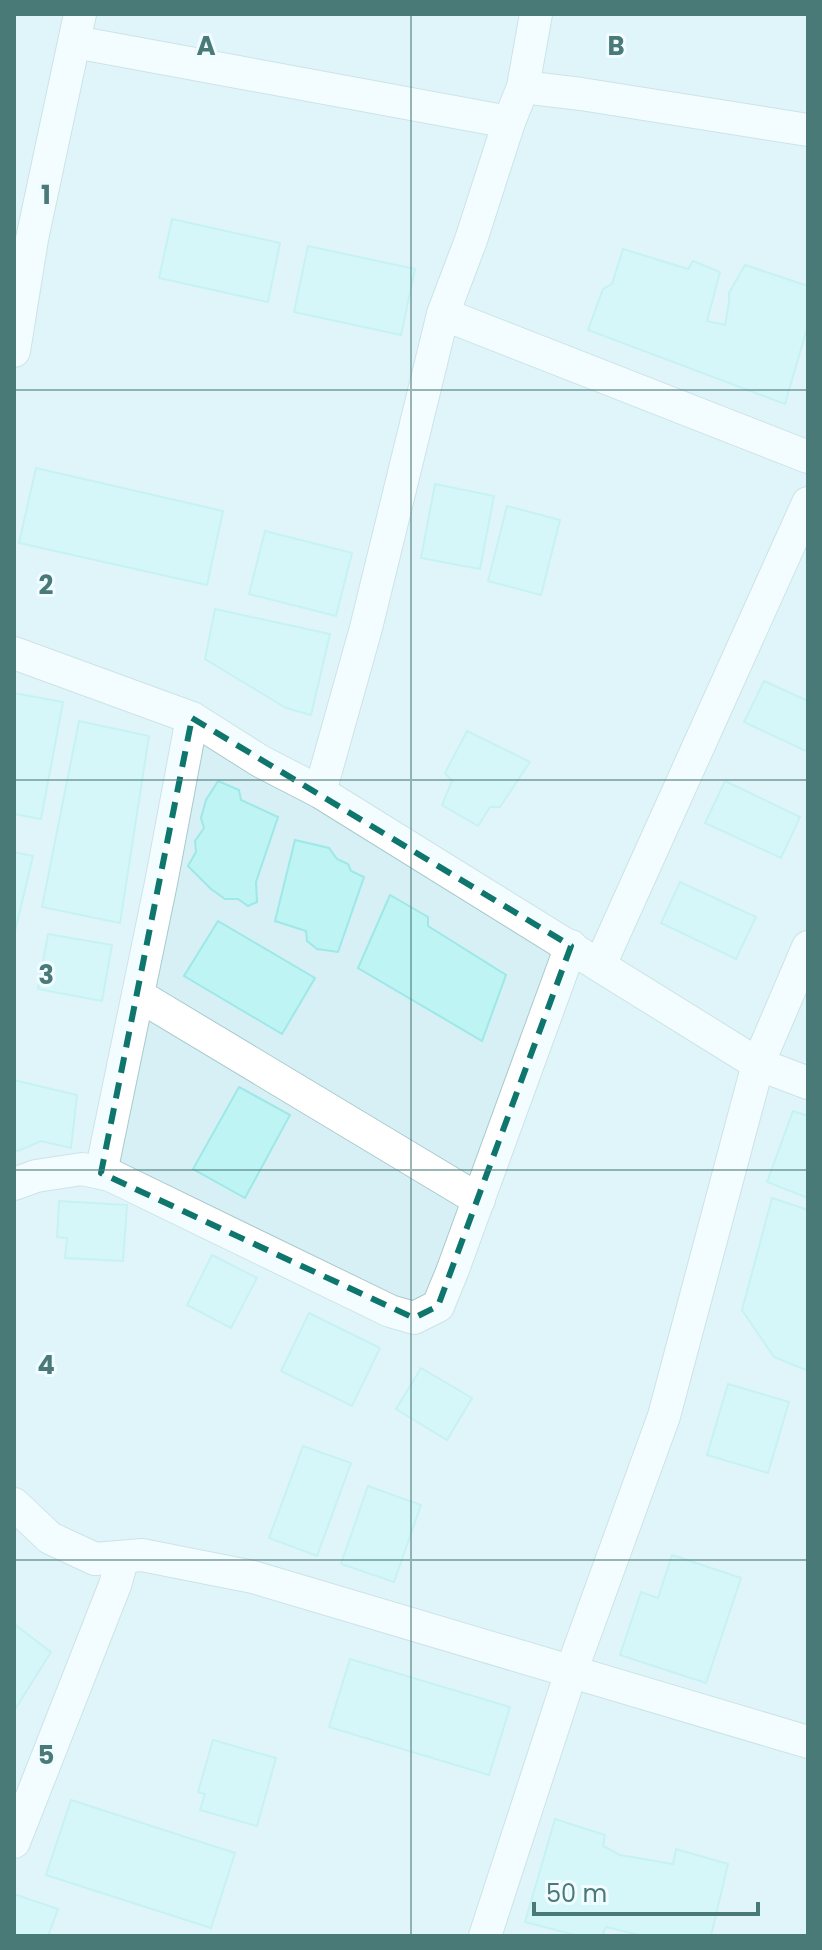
<svg xmlns="http://www.w3.org/2000/svg" width="822" height="1950" viewBox="0 0 822 1950" font-family="Poppins,sans-serif">
  <rect width="100%" height="100%" fill="#e9f9fd"/>
  <rect fill="#d6f0f6" x="14" y="14" width="794" height="1922"/>
  <g fill="#bff4f4" stroke="#9ee8e7" stroke-width="2">
    <path d="M172 219 280 243 268 302 159 278Z"/>
    <path d="M308 246 415 269 401 335 294 312Z"/>
    <path d="M623 249 688 269 693 261 720 272 707 321 725 325 729 302V293L745 265 808 286V325L785 404 588 330 603 289 612 284Z"/>
    <path d="M36 468 223 511 207 585 19 543Z"/>
    <path d="M435 484 494 496 480 569 421 558Z"/>
    <path d="M507 506 560 520 541 595 488 581Z"/>
    <path d="M265 531 352 553 336 616 249 594Z"/>
    <path d="M215 609 330 634 311 715 286 708 205 659Z"/>
    <path d="M764 681 808 701V752L744 722Z"/>
    <path d="M14 693 63 702 41 819 14 814Z"/>
    <path d="M79 721 149 736 120 923 42 907Z"/>
    <path d="M467 731 530 762 500 807H490L478 826 442 805 452 781 445 773Z"/>
    <path d="M218 781 239 790 241 800 278 817 256 882 257 902 248 906 238 899H225L211 889 188 866 196 852 195 841 204 828 201 818 206 800Z"/>
    <path d="M725 781 800 817 781 858 705 823Z"/>
    <path d="M295 840 329 848 337 859 348 864 351 871 364 877 338 952 317 949 307 941 306 931 275 921Z"/>
    <path d="M14 852 33 856 14 936Z"/>
    <path d="M680 882 756 917 736 959 661 923Z"/>
    <path d="M390 895 428 917V926L506 975 482 1041 358 968Z"/>
    <path d="M218 921 315 978 282 1034 184 976Z"/>
    <path d="M48 934 112 945 102 1001 38 989Z"/>
    <path d="M14 1080 77 1095 71 1148 41 1141 18 1151 14 1150Z"/>
    <path d="M239 1087 290 1115 245 1198 193 1169Z"/>
    <path d="M793 1111 808 1116V1198L767 1182Z"/>
    <path d="M772 1198 808 1210V1371L774 1357 742 1310Z"/>
    <path d="M59 1201 127 1205 123 1261 65 1258 67 1238 57 1237Z"/>
    <path d="M212 1255 257 1278 231 1328 187 1305Z"/>
    <path d="M309 1313 380 1348 352 1406 281 1371Z"/>
    <path d="M421 1368 472 1398 447 1440 396 1409Z"/>
    <path d="M728 1384 789 1402 768 1473 707 1455Z"/>
    <path d="M303 1446 351 1463 317 1556 269 1538Z"/>
    <path d="M368 1486 421 1505 394 1582 341 1564Z"/>
    <path d="M672 1555 741 1578 706 1683 620 1655 641 1592 658 1598Z"/>
    <path d="M14 1624 51 1652 14 1711Z"/>
    <path d="M350 1659 510 1707 489 1775 329 1727Z"/>
    <path d="M213 1740 276 1758 257 1826 200 1810 205 1794 198 1792Z"/>
    <path d="M71 1800 235 1853 211 1928 46 1875Z"/>
    <path d="M555 1819 605 1835 603 1846 620 1855 673 1864 676 1849 728 1864 711 1936H643L606 1927 602 1936H579L525 1922Z"/>
    <path d="M14 1894 58 1909 48 1936H14Z"/>
  </g>
  <g fill="none" stroke-linecap="round" stroke-linejoin="round">
    <g stroke="#a8cacb" stroke-width="34">
      <g id="street">
        <path d="M75 42 509 122"/>
        <path d="M523 87 581 94 808 130"/>
        <path d="M443 314 808 457"/>
        <path d="M14 351 32 239 80 14"/>
        <path d="M14 653 192 718 260 761 320 792 758 1064 808 1083"/>
        <path d="M320 792 366 628 443 314 471 240 509 122 523 87 536 14"/>
        <path d="M600 965 808 503"/>
        <path d="M138 995 479 1200"/>
        <path d="M101 1173 161 883 192 718"/>
        <path d="M14 1184 36 1176 82 1169 110 1175 390 1311 414 1318 438 1306 452 1272 571 946"/>
        <path d="M14 1504 50 1538 95 1559 142 1555 253 1577 808 1742"/>
        <path d="M14 1842 115 1585 123 1557"/>
        <path d="M485 1936 571 1672 664 1416 758 1064 808 947"/>
      </g>
    </g>
    <use href="#street" stroke="#fff" stroke-width="32"/>
  </g>
  <path d="M0 0H822V1950H0ZM192 718 571 946 438 1306 414 1318 101 1173Z" fill="#e9f9fd" fill-opacity=".55" fill-rule="evenodd"/>
  <path fill="none" stroke="#0f766e" stroke-width="6" stroke-dasharray="16 10" stroke-linejoin="round" d="M192 718 571 946 438 1306 414 1318 101 1173Z"/>
  <path fill="none" stroke="#4a7a78" stroke-width="2" stroke-opacity="0.55" d="M411 14V1936M14 390H808M14 780H808M14 1170H808M14 1560H808"/>
  <g font-size="26" text-anchor="middle" font-weight="bold" fill="#4a7a78" stroke="#f0fcff" stroke-width="6" stroke-linejoin="round" paint-order="stroke">
    <text x="206" y="55">A</text>
    <text x="616" y="55">B</text>
    <text x="46" y="204">1</text>
    <text x="46" y="594">2</text>
    <text x="46" y="984">3</text>
    <text x="46" y="1374">4</text>
    <text x="46" y="1764">5</text>
  </g>
  <rect width="822" height="1950" fill="none" stroke="#4a7a78" stroke-width="32"/>
  <path d="M534 1902v12h224v-12" fill="none" stroke="#4a7a78" stroke-width="4"/>
  <text x="546" y="1902" font-size="24" fill="#4a7a78" stroke="#f0fcff" stroke-width="6" paint-order="stroke">50 m</text>
</svg>
